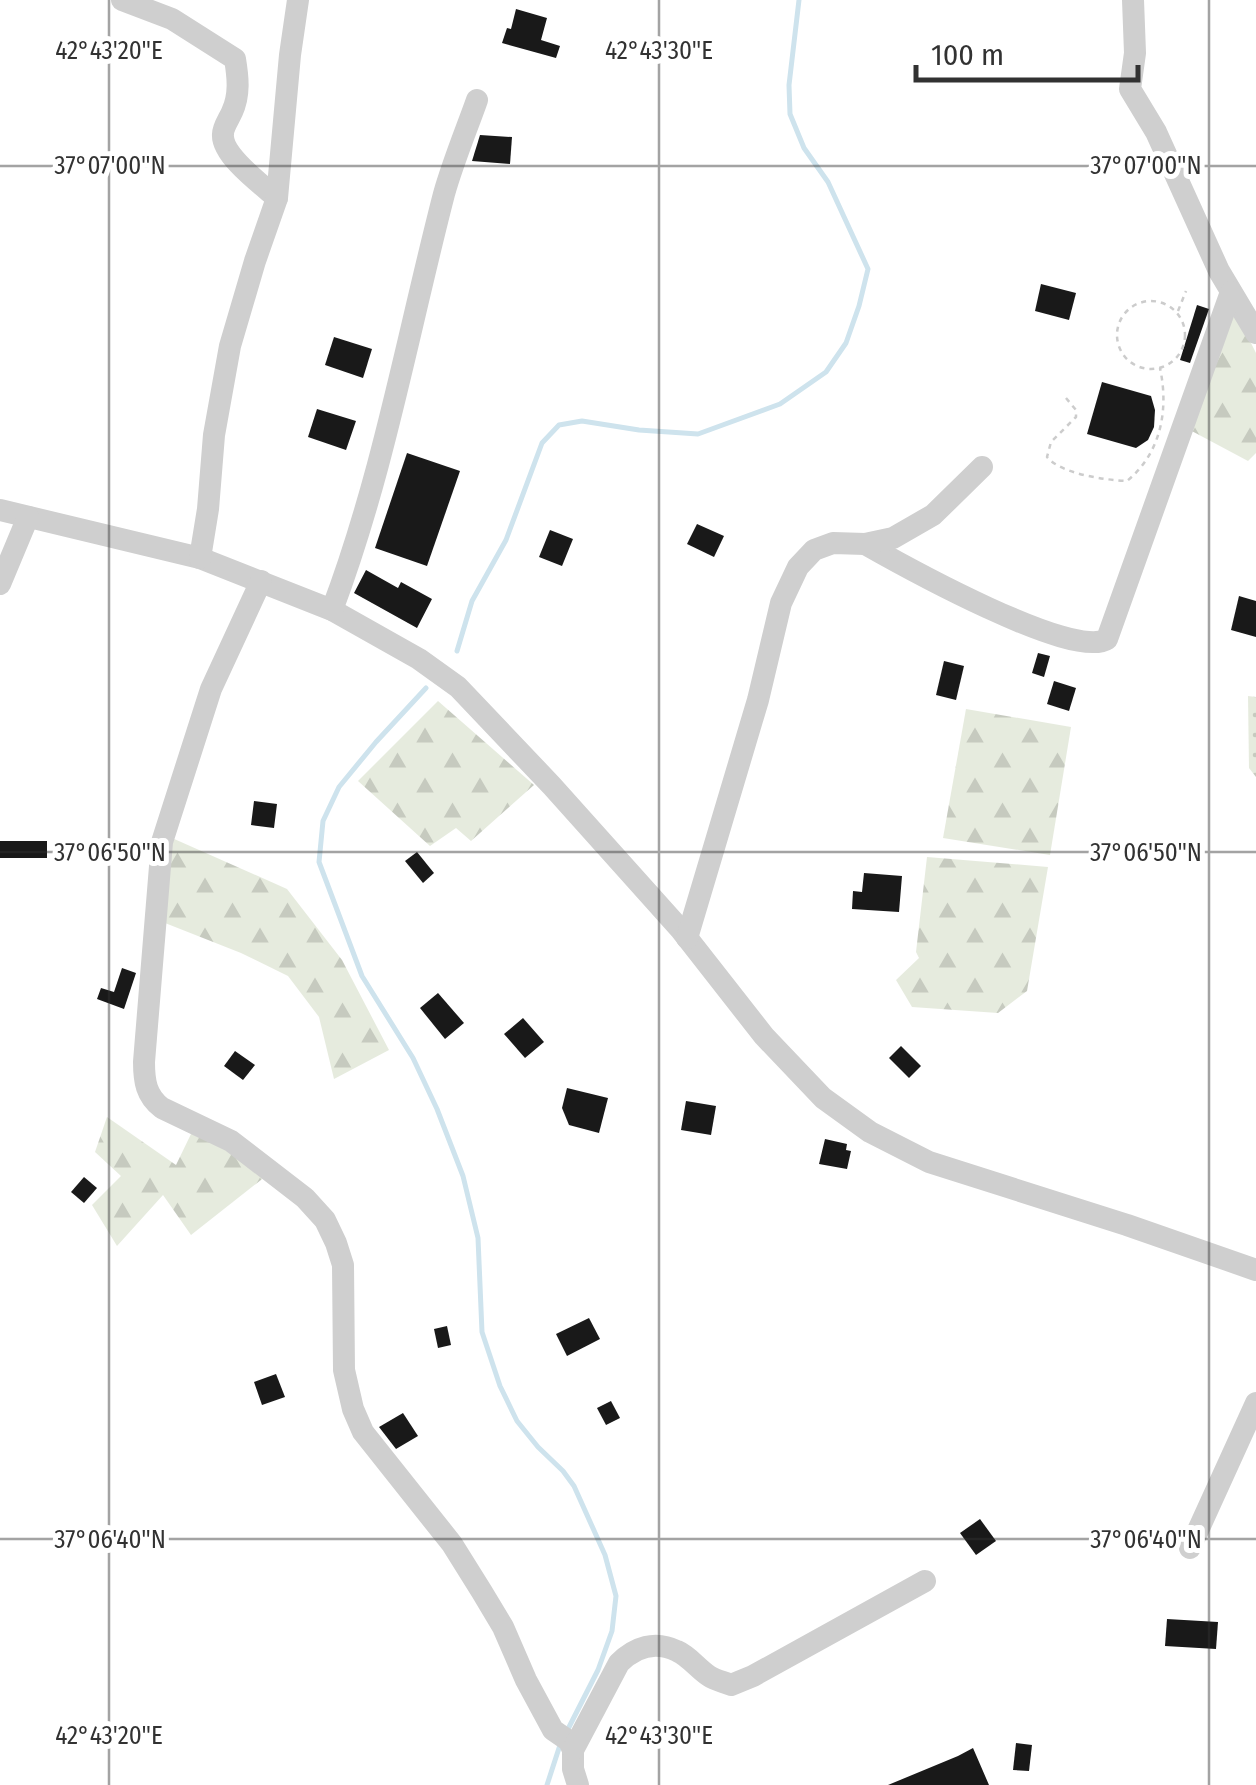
<svg xmlns="http://www.w3.org/2000/svg" width="1256" height="1785" viewBox="0 0 1256 1785" font-family="'Fira Sans Condensed',sans-serif">
  <defs>
    <pattern id="grass-dots" width="8" height="8" patternUnits="userSpaceOnUse" patternTransform="scale(2.5)"><rect width="8" height="8" fill="#e6ebde"/><path d="M2 2h.1M6 6h.1" fill="none" stroke="#c6cabf" stroke-width="1.8" stroke-linecap="round"/></pattern>
    <pattern id="forest-firs" width="22" height="20" patternUnits="userSpaceOnUse" patternTransform="scale(2.5)"><rect width="22" height="20" fill="#e6ebde"/><path d="M5 1l3.5 6h-7zM16 11l3.5 6h-7z" fill="#c6cabf"/></pattern>
  </defs>
  <rect width="100%" height="100%" fill="#fff"/>
  <path fill="url(#grass-dots)" d="M1248 696 1256 697V777L1249 768Z"/>
  <g fill="url(#forest-firs)">
    <path d="M1237 315 1256 353V453L1248 461 1188 429 1230 318Z"/>
    <path d="M438 701 534 785 471 841 456 828 430 846 358 781Z"/>
    <path d="M966 709 1071 727 1050 855 943 838Z"/>
    <path d="M172 838 287 889 342 960 389 1050 334 1079 319 1017 288 976 241 953 165 923Z"/>
    <path d="M927 857 1048 867 1027 991 998 1013 912 1007 896 980 919 958 916 952Z"/>
    <path d="M107 1117 176 1165 191 1134 198 1132 266 1176 191 1235 163 1195 117 1246 92 1205 121 1176 95 1152Z"/>
  </g>
  <g fill="none" stroke-linecap="round" stroke-linejoin="round">
    <g stroke="#cee3ed" stroke-width="5">
      <path d="M457 651 472 601 506 540 542 443 559 425 582 421 639 430 698 434 780 404 826 372 846 343 859 306 868 269 828 182 804 148 790 114 789 85 799 0"/>
      <path d="M426 688 376 742 339 787 323 821 319 862 362 976 413 1058 437 1109 463 1176 478 1238 482 1332 500 1386 517 1421 538 1447 563 1471 574 1486 605 1555 616 1596 612 1631 598 1670 567 1731"/>
      <path d="M547 1785 560 1745"/>
    </g>
  </g>
  <g fill="#191919">
    <path d="M516 9 547 18 541 40 560 46 556 58 502 43 507 28 511 29Z"/>
    <path d="M480 135 512 137 510 164 472 161Z"/>
    <path d="M1041 284 1076 293 1069 320 1035 311Z"/>
    <path d="M1197 305 1209 309 1190 363 1180 360Z"/>
    <path d="M334 337 372 349 363 378 325 365Z"/>
    <path d="M1102 382 1151 396 1155 410 1154 427 1148 440 1136 448 1087 434Z"/>
    <path d="M317 409 356 421 346 450 308 437Z"/>
    <path d="M407 453 460 471 427 566 375 548Z"/>
    <path d="M697 524 724 536 714 557 687 544Z"/>
    <path d="M550 530 573 539 562 566 539 557Z"/>
    <path d="M366 570 398 588 401 582 432 599 417 628 354 593Z"/>
    <path d="M1239 596 1256 601V637L1231 630Z"/>
    <path d="M1038 653 1050 656 1044 677 1032 673Z"/>
    <path d="M944 661 964 666 956 700 936 695Z"/>
    <path d="M1054 681 1076 688 1069 711 1047 704Z"/>
    <path d="M254 801 277 804 274 828 251 825Z"/>
    <rect x="0" y="841" width="47" height="17"/>
    <path d="M417 852 434 873 423 883 405 861Z"/>
    <path d="M864 873 902 876 899 912 852 909 853 891 862 892Z"/>
    <path d="M122 968 136 973 124 1009 97 999 101 988 114 992Z"/>
    <path d="M438 993 464 1023 445 1039 420 1008Z"/>
    <path d="M523 1018 544 1042 525 1058 504 1034Z"/>
    <path d="M901 1046 921 1066 909 1078 889 1058Z"/>
    <path d="M235 1051 255 1065 243 1080 224 1066Z"/>
    <path d="M567 1088 608 1098 599 1133 569 1125 562 1108Z"/>
    <path d="M686 1101 716 1106 711 1135 681 1130Z"/>
    <path d="M825 1139 847 1144 846 1150 851 1151 847 1169 819 1164Z"/>
    <path d="M84 1177 97 1188 84 1203 71 1192Z"/>
    <path d="M589 1318 600 1339 567 1356 556 1334Z"/>
    <path d="M447 1326 451 1345 438 1348 434 1329Z"/>
    <path d="M276 1374 285 1397 262 1405 254 1382Z"/>
    <path d="M611 1401 620 1418 606 1425 597 1408Z"/>
    <path d="M403 1413 418 1436 396 1449 379 1427Z"/>
    <path d="M980 1519 996 1541 976 1555 960 1533Z"/>
    <path d="M1167 1619 1218 1622 1216 1649 1165 1646Z"/>
    <path d="M1016 1743 1032 1745 1029 1771 1013 1770Z"/>
    <path d="M973 1748 989 1785H888L958 1756Z"/>
  </g>
  <g fill="none" stroke-linecap="round" stroke-linejoin="round">
    <g stroke="#ccc" stroke-width="2.5" stroke-dasharray="5 5" stroke-linecap="butt">
      <circle cx="1151" cy="335" r="34"/>
      <path d="M1178 311 1186 291"/>
      <path d="M1066 398 1076 410V417L1051 442 1047 457C1061 474 1105 480 1127 481 1161 453 1169 410 1160 368"/>
    </g>
    <g stroke="#cfcfcf" stroke-width="22">
      <path d="M122 0 172 19 235 59C238 77 240 95 232 112 229 119 223 127 223 134 221 155 262 185 277 198"/>
      <path d="M1133 0 1135 53 1130 89 1156 132 1219 271 1256 333"/>
      <path d="M0 510 200 558 332 610 419 659 458 687 552 786 681 930 764 1036 823 1098 870 1132 929 1162 1127 1225 1256 1270"/>
      <path d="M865 544C902 565 1074 661 1107 639L1231 292"/>
      <path d="M200 558 208 509 214 435 230 346 255 261 277 198 290 55 298 0"/>
      <path d="M261 581 211 689 162 842 144 1062C144 1081 146 1096 162 1108L231 1141 305 1198 325 1220 336 1243 343 1265 344 1370 353 1409 363 1432 452 1544 482 1592 503 1627 526 1680 553 1730 569 1741 573 1750V1769L578 1785"/>
      <path d="M0 584 28 517"/>
      <path d="M332 610C383 475 408 333 444 194 453 162 466 131 477 100"/>
      <path d="M687 938 758 700 781 603 798 567 814 550 833 543 865 544 893 538 933 515 982 467"/>
      <path d="M1190 1548 1256 1403"/>
      <path d="M573 1750 619 1663C635 1647 655 1640 677 1651 689 1656 698 1669 709 1676 715 1680 724 1682 731 1685L753 1676 925 1581"/>
    </g>
  </g>
  <path fill="none" stroke="#323232" stroke-width="2.5" stroke-opacity="0.45" d="M109 0V1785M659 0V1785M1209 0V1785M0 166H1256M0 852H1256M0 1539H1256"/>
  <g font-size="25" text-anchor="middle" fill="#323232" stroke="#fff" stroke-width="10" stroke-linejoin="round" paint-order="stroke">
    <text x="109" y="59">42°43'20"E</text>
    <text x="659" y="59">42°43'30"E</text>
    <text x="110" y="174">37°07'00"N</text>
    <text x="1146" y="174">37°07'00"N</text>
    <text x="110" y="861">37°06'50"N</text>
    <text x="1146" y="861">37°06'50"N</text>
    <text x="110" y="1548">37°06'40"N</text>
    <text x="1146" y="1548">37°06'40"N</text>
    <text x="109" y="1744">42°43'20"E</text>
    <text x="659" y="1744">42°43'30"E</text>
  </g>
  <path d="M916 65v15h222v-15" fill="none" stroke="#323232" stroke-width="5"/>
  <text x="931" y="65" font-size="30" fill="#323232" stroke="#ffffff" stroke-width="8" paint-order="stroke">100 m</text>
</svg>
